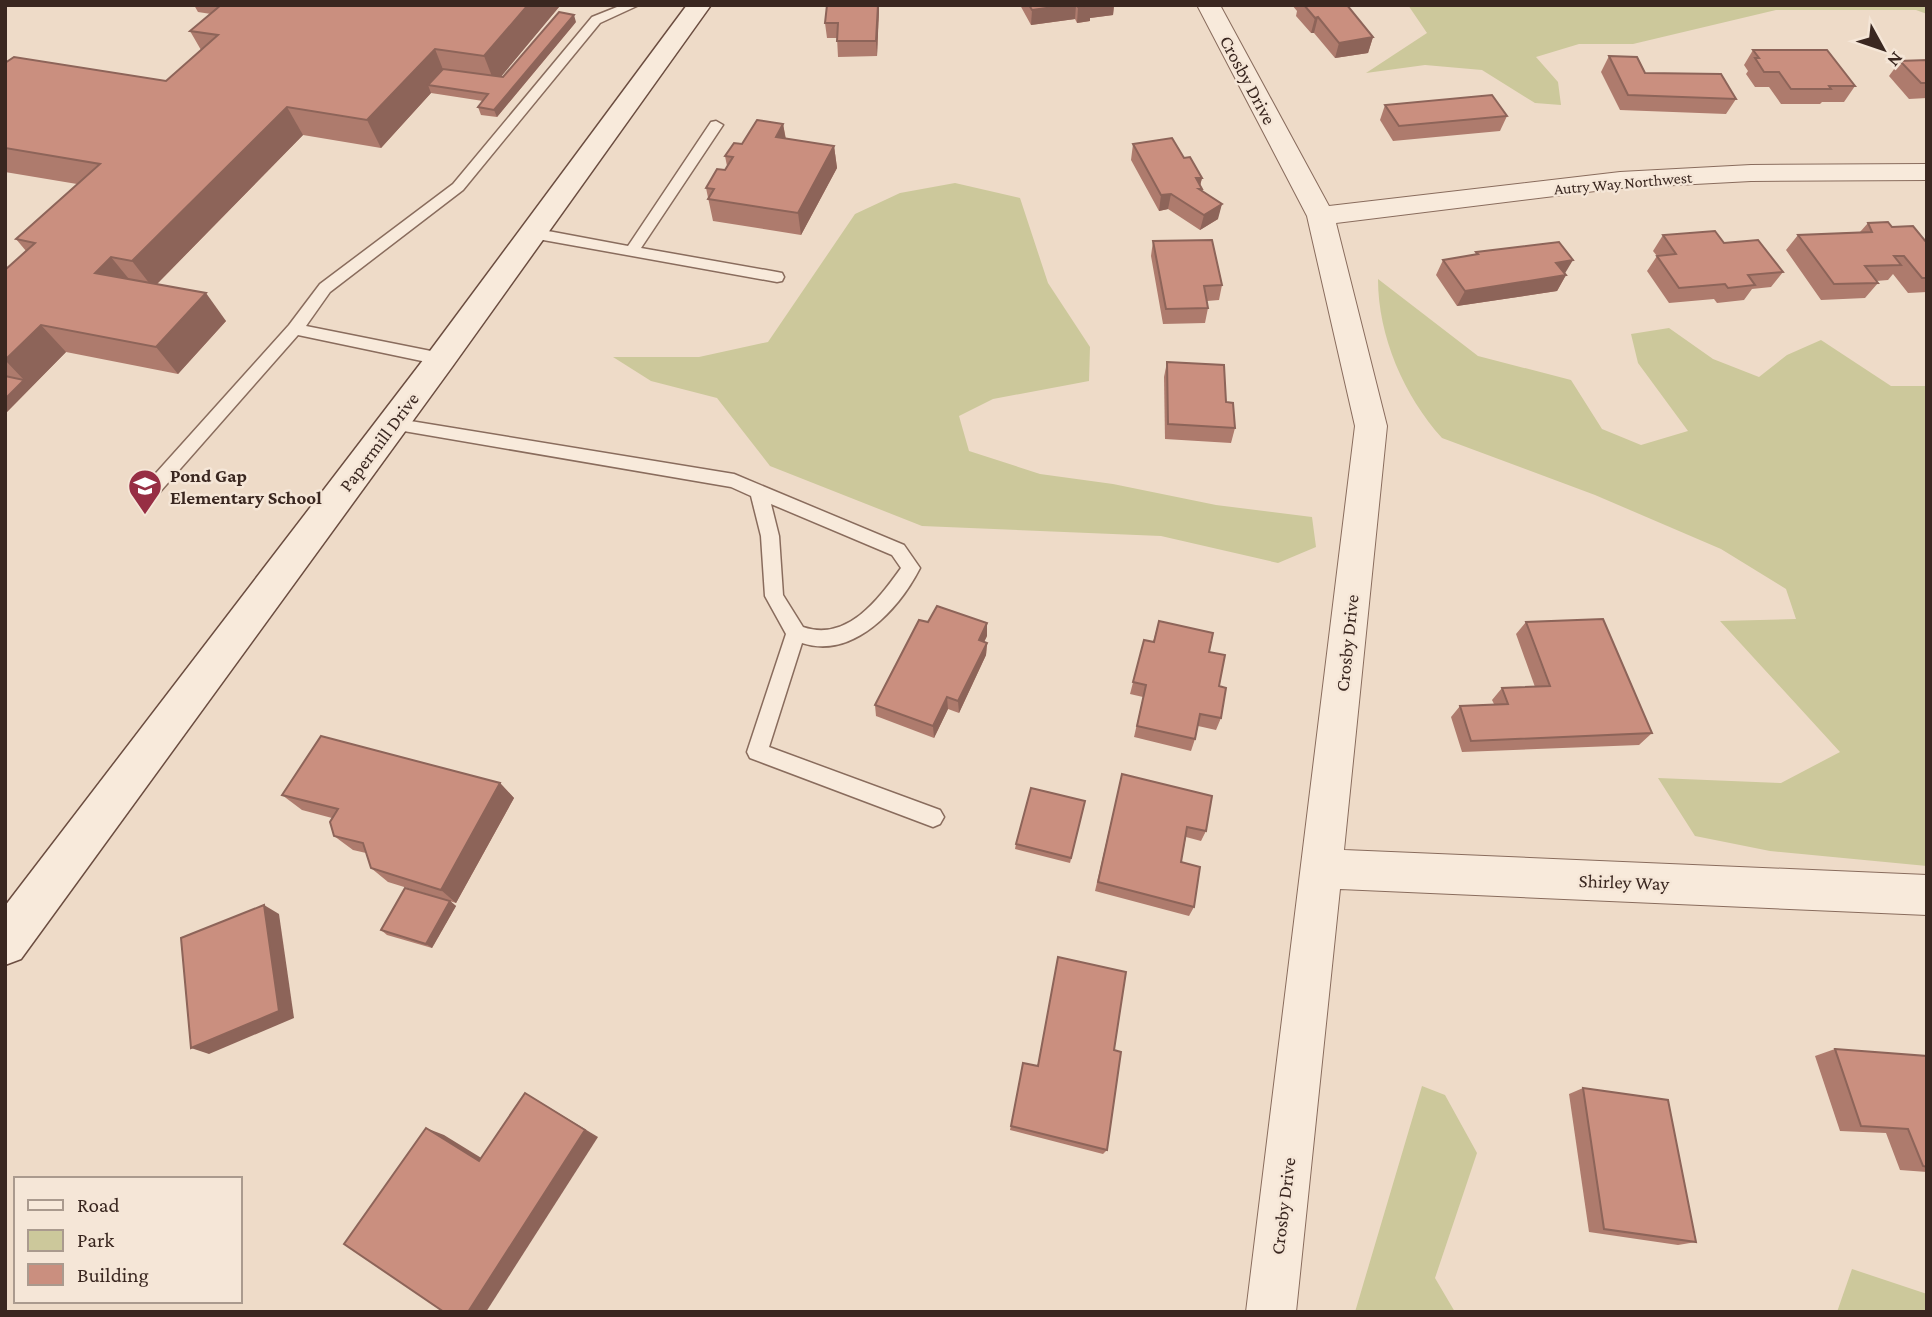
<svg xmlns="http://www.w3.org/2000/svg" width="1932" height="1317" viewBox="0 0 1932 1317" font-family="'Crimson Pro',serif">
  <rect width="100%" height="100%" fill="#eedbc8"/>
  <g fill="#ccc89b">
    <path d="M1408 5H1927V14L1916 10H1776L1633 44H1579L1536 57 1558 82 1561 105 1535 103 1482 70 1425 65 1366 73 1427 33Z"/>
    <path d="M955 183 1020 198 1048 283 1090 347 1089 381 993 399 959 416 969 451 1040 474 1113 484 1216 505 1312 517 1316 547 1278 563 1161 536 922 526 770 466 717 398 651 381 613 357H699L768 342 855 214 900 193Z"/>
    <path d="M1378 279 1478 356 1571 380 1602 429 1641 445 1688 431 1638 363 1631 334 1669 328 1713 359 1759 377 1787 355 1821 340 1891 386H1927V866L1770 851 1695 836 1658 778 1781 783 1840 752 1720 621 1796 619 1786 589 1721 549 1595 495 1442 438C1404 396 1378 336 1378 279Z"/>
    <path d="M1422 1086 1445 1095 1477 1153 1435 1278 1455 1312H1355Z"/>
    <path d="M1852 1269 1927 1294V1312H1837Z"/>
  </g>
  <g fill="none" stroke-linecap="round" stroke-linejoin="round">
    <g stroke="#896c5d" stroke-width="3">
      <g id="lane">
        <path d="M622 5H639L600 23 463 190 330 292 306 326 441 353 447 355 449 359 447 363 441 365 298 335 159 493H147L144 488 147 483 289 325 320 284 453 184 592 17Z"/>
        <path d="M716 121 723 125 641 248 777 272 782 273 784 277 782 281 777 282 532 238 525 233 532 228 628 246 711 122Z"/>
        <path d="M392 418 734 474 904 545 920 568C899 609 853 660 802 643L769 747 940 810 944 817 940 824 933 827 750 758 747 752 786 634 765 596 761 536 751 496 731 487 386 428 384 424 386 420ZM771 504 892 555 901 568C878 600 847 642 803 627L783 595 779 536Z"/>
      </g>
    </g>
    <g stroke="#896c5d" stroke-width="2">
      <path id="street" d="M1197 5H1220L1329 206 1620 172 1751 165 1927 164V180L1751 181 1620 188 1336 223 1387 426 1344 850 1927 875V915L1340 889 1296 1312H1246L1355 426 1307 216Z"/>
    </g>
    <g stroke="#6b4d40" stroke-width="3">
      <path id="secondary" d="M687 5H711L452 367 21 959 5 965V906L430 351Z"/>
    </g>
    <use href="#lane" fill="#f8eadb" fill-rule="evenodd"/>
    <use href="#street" fill="#f8eadb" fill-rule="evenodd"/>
    <use href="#secondary" fill="#f8eadb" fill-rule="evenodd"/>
  </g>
  <g fill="#ae7b6d">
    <path d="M194 5H558L559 7 501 76 503 77 576 22 497 117 481 115 478 107 483 101 431 93 381 148 303 135 157 284 226 321 178 374 66 352 5 414V270L26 251 16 239 77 184 5 172V63L166 81 201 50 190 31 211 14 198 12Z"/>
    <path d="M827 5H879L877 56 838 57 837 38H827L825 23Z"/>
    <path d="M1020 5H1114L1113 15 1090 18V21L1077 23 1075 19 1031 25Z"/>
    <path d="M1292 5H1347L1373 37 1368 53 1335 58 1314 33H1311L1296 16 1297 11Z"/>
    <path d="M1753 50 1855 86 1844 102H1822L1820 104H1781L1769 87H1755L1746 74 1748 71 1744 65Z"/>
    <path d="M1609 56 1645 73 1736 99 1726 114 1620 110 1601 72Z"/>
    <path d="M1927 60V98L1909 99 1889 76 1900 61Z"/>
    <path d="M1385 105 1507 116 1500 131 1393 141 1380 120Z"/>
    <path d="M783 124 786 139 834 146 837 168 801 235 713 221 706 188 725 170 727 166 725 156 742 144Z"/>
    <path d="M1133 144 1184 158 1202 178 1200 186 1202 190 1218 219 1200 230 1168 209 1159 211 1131 160Z"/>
    <path d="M1868 223 1892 227 1927 243V292L1908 293 1893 274 1888 280 1876 281 1878 283 1865 298 1821 300 1786 250 1798 235 1860 232Z"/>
    <path d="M1663 235 1724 243 1783 272 1771 287 1752 289 1744 300 1717 303 1714 299 1669 303 1647 271 1657 256 1653 251Z"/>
    <path d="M1153 241 1222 285 1219 300 1207 301 1208 308 1205 323 1163 324 1151 256Z"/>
    <path d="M1476 252 1565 274 1566 275 1557 291 1457 306 1436 275 1443 260 1475 255Z"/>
    <path d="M1167 362 1226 402 1235 428 1231 443 1165 439 1164 377Z"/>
    <path d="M1159 621 1209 652 1219 686 1221 718 1216 730 1198 726 1195 739 1191 751 1134 737 1143 697 1130 694 1144 640 1153 642Z"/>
    <path d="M1526 622 1652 733 1639 745 1462 752 1451 717 1460 706 1494 704 1492 700 1502 688 1535 687 1516 634Z"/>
    <path d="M987 636 984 642 987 643 986 655 959 713 948 709 934 738 876 716 875 705Z"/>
    <path d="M1122 774 1206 831 1201 841 1186 837 1181 862 1194 907 1189 916 1095 891Z"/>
    <path d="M500 783 514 798 456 903 388 882 371 868 366 853 353 850 334 836 332 818 302 810 282 795Z"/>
    <path d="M1085 801 1070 863 1015 849 1016 844Z"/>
    <path d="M450 901 456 906 432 948 387 935 381 930Z"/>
    <path d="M1835 1049 1927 1056V1172L1900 1170 1886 1133 1840 1131 1815 1056Z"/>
    <path d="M1114 1050 1107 1150 1103 1154 1010 1130 1023 1063 1037 1066Z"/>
    <path d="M1583 1088 1696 1242 1678 1245 1589 1232 1569 1094Z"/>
  </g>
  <g fill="#8d6459">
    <path d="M528 5H558L559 7 495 84 484 56Z"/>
    <path d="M878 5H879V11L877 56 876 41Z"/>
    <path d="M1068 5H1076L1075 19 1031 25 1032 10Z"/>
    <path d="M1090 5H1114L1113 15 1090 18V21L1077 23 1078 7Z"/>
    <path d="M574 15 576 22 497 117 494 110Z"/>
    <path d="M1318 17 1314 33H1311L1315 18Z"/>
    <path d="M1373 37 1368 53 1335 58 1339 43Z"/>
    <path d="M435 49 446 77 428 85 431 93 381 148 367 120Z"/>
    <path d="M287 107 303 135 153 288 132 261Z"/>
    <path d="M783 124 787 147 776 137Z"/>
    <path d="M834 146 837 168 801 235 798 213Z"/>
    <path d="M1196 178H1202L1198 193Z"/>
    <path d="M1171 194 1168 209 1159 211 1161 195Z"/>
    <path d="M1222 204 1218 219 1200 230 1204 215Z"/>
    <path d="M111 257 133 284 95 273Z"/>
    <path d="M1573 260 1564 275 1556 263Z"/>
    <path d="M1566 275 1557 291 1457 306 1465 291Z"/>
    <path d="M206 293 226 321 178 374 156 347Z"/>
    <path d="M41 325 66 352 5 414V399L24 380 5 360Z"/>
    <path d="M987 623V636L979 652V640Z"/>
    <path d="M987 643 986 655 959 713 958 701Z"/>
    <path d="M947 697 948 709 934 738 933 726Z"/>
    <path d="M500 783 514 798 456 903 441 890Z"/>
    <path d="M450 901 456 906 432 948 426 944Z"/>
    <path d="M264 905 279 914 294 1018 209 1054 191 1048Z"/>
    <path d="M525 1093 598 1137 486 1312H468Z"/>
    <path d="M426 1128 444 1135 496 1167 479 1161Z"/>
  </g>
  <g fill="#ca8f7f" stroke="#8d6459" stroke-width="2">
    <path d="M221 5H528L484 56 435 49 367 120 287 107 132 261 111 257 95 273 206 293 156 347 41 325 5 360V270L35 243 16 239 100 164 5 148V63L14 57 166 81 218 35 190 31Z"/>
    <path d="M827 5H878L876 41H837L838 23H825Z"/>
    <path d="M1029 5H1068L1032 10Z"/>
    <path d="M1077 5H1091L1078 7Z"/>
    <path d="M1304 5H1347L1373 37 1339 43 1318 17 1315 18Z"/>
    <path d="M559 12 574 15 494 110 478 107 488 94 428 85 443 69 503 77Z"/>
    <path d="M1753 50H1827L1855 86H1829L1831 89H1791L1779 72H1764L1755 58H1759Z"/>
    <path d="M1609 56 1637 57 1645 73 1721 74 1736 99 1628 95Z"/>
    <path d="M1927 60V83H1921L1900 61Z"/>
    <path d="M1492 95 1507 116 1399 126 1385 105Z"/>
    <path d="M757 120 783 124 776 137 834 146 798 213 708 199 714 189 706 188 717 169 725 170 733 157 725 156 734 143 742 144Z"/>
    <path d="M1172 138 1184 158 1190 157 1202 178H1196L1202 189H1199L1222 204 1204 215 1171 194 1161 195 1133 144Z"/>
    <path d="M1888 222 1892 227 1913 226 1927 243V278H1922L1904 256H1894L1901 265 1865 266 1878 283 1834 284 1798 235 1872 232 1868 223Z"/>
    <path d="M1715 231 1724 243 1758 240 1783 272 1748 275 1755 285 1728 288 1725 284 1679 288 1657 256 1676 254 1663 235Z"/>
    <path d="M1212 240 1222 285 1204 286 1208 308 1166 309 1153 241Z"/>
    <path d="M1559 242 1573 260 1556 263 1566 275 1465 291 1443 260 1478 254 1476 252Z"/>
    <path d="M1167 362 1224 365 1226 402 1233 403 1235 428 1168 424Z"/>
    <path d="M5 376 24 380 5 399Z"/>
    <path d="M937 606 987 623 979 640 987 643 958 701 947 697 933 726 875 705 919 620 928 622Z"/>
    <path d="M1603 619 1652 733 1471 741 1460 706 1508 704 1502 688 1550 686 1526 622Z"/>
    <path d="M1159 621 1213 633 1209 652 1225 655 1219 686 1226 688 1221 718 1200 714 1195 739 1137 726 1146 685 1133 682 1144 640 1154 642Z"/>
    <path d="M321 736 500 783 441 890 371 868 363 843 334 836 330 822 338 809 282 795Z"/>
    <path d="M1122 774 1212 796 1206 831 1187 827 1181 862 1200 867 1194 907 1098 882Z"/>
    <path d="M1031 788 1085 801 1071 858 1016 844Z"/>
    <path d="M405 888 450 901 426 944 381 930Z"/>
    <path d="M264 905 279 1011 191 1048 181 938Z"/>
    <path d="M1058 957 1126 972 1114 1050 1121 1052 1107 1150 1011 1126 1023 1063 1038 1066Z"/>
    <path d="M1835 1049 1927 1056V1167L1923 1166 1908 1129 1861 1126Z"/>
    <path d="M1583 1088 1668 1100 1696 1242 1604 1229Z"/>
    <path d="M525 1093 585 1130 468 1312H444L344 1244 426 1128 479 1161Z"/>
  </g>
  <defs>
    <g id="school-pin" transform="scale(1.75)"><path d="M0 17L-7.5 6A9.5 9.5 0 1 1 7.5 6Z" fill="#972e44" stroke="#f5e6d7"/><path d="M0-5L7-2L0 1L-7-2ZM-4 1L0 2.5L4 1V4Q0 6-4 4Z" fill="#fff"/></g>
  </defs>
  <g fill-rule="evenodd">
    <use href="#school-pin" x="145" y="486"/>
  </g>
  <g text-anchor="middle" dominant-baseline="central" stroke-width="5" stroke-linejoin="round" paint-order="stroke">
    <g font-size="16" fill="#3a2720" stroke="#f5e6d7">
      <text transform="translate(1623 183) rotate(-5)">Autry Way Northwest</text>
    </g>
    <g font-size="19" fill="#3a2720" stroke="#f5e6d7">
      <text transform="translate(1248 80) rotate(62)">Crosby Drive</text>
      <text transform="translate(379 442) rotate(-53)">Papermill Drive</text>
      <text transform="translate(1347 643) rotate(-84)">Crosby Drive</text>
      <text transform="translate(1624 882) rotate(2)">Shirley Way</text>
      <text transform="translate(1283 1206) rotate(-83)">Crosby Drive</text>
    </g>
    <g font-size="19" font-weight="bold" fill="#3a2720" stroke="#f5e6d7" text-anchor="start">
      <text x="170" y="475">Pond Gap<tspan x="170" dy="22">Elementary School</tspan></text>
    </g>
  </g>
  <rect width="1932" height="1317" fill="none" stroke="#3a2720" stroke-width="14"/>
  <rect x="14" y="1177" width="228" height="126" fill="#f5e6d7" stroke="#aa9a8e" stroke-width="2"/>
  <rect x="28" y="1200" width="35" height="10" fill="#f8eadb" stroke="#aa9a8e" stroke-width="2"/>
  <text x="77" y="1212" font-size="21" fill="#3a2720">Road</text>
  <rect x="28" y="1230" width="35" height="21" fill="#ccc89b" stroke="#aa9a8e" stroke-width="2"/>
  <text x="77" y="1247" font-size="21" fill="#3a2720">Park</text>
  <rect x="28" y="1264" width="35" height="21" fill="#ca8f7f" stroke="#aa9a8e" stroke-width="2"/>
  <text x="77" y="1282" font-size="21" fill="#3a2720">Building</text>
  <g transform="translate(1883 49) rotate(130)" stroke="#f5e6d7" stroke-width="5" paint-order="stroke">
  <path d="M0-5L12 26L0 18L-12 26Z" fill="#3a2720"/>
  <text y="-10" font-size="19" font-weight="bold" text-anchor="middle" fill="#3a2720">N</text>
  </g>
</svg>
